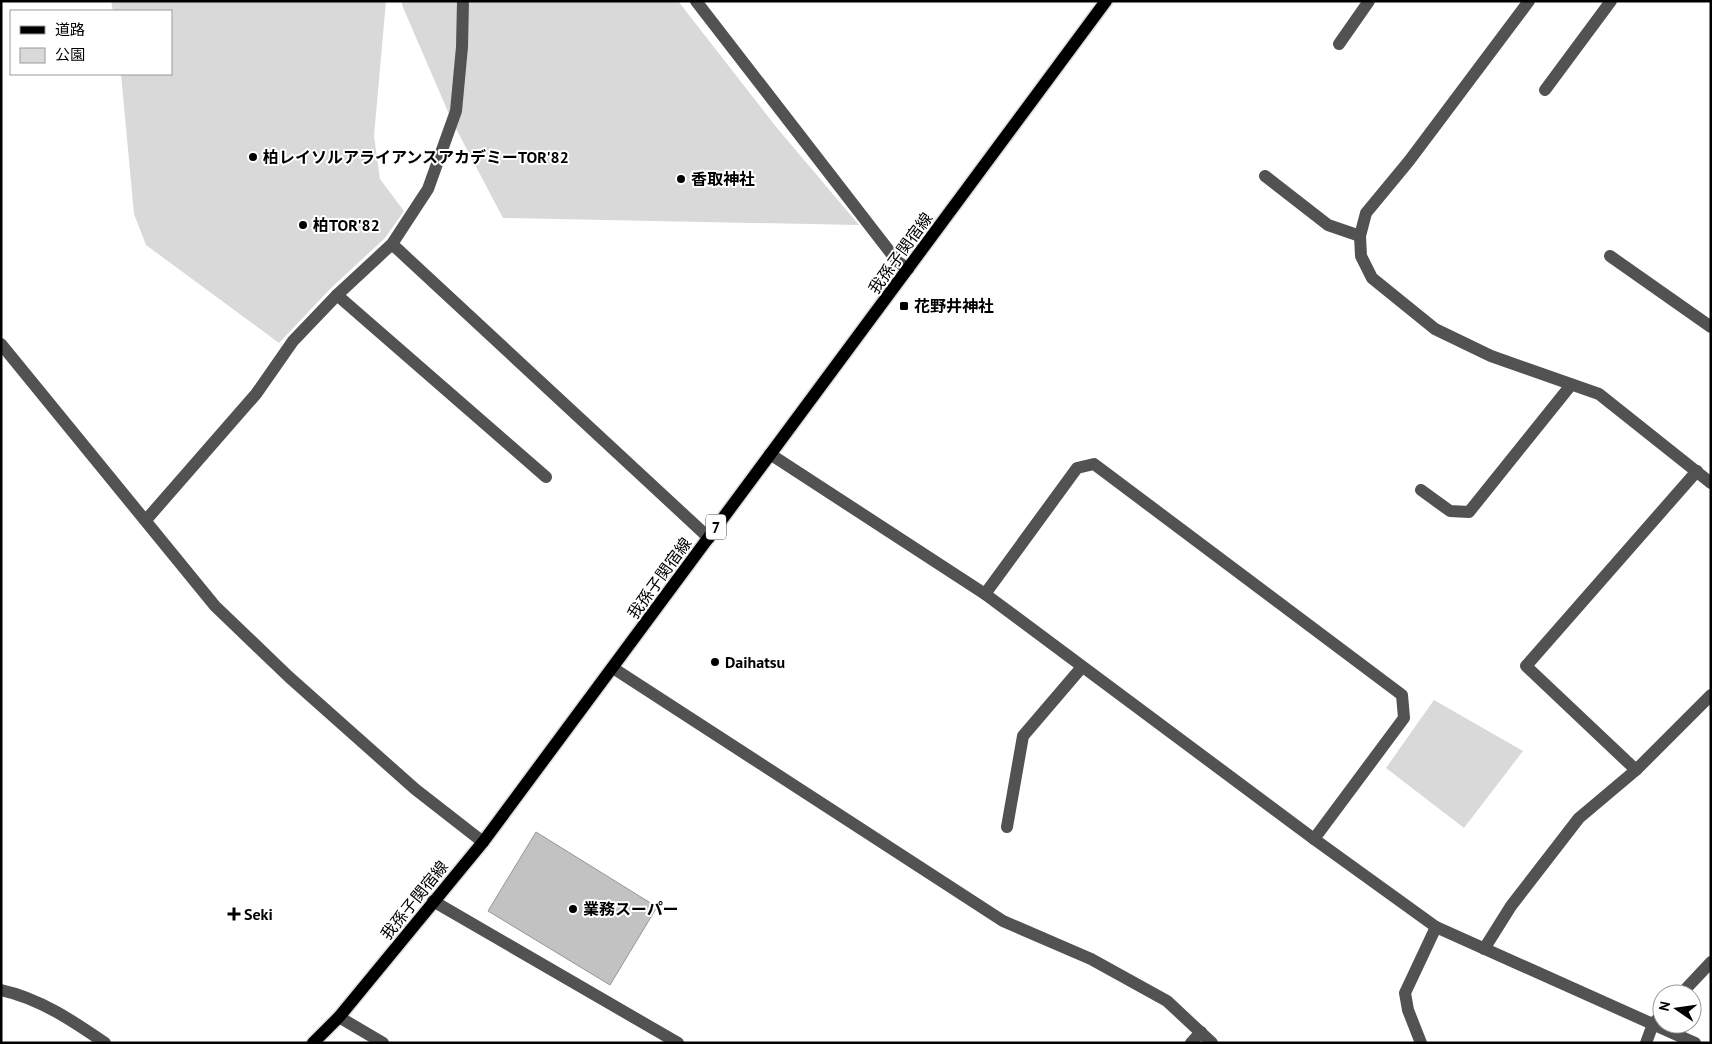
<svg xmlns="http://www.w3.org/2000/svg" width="1712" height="1044" viewBox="0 0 1712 1044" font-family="'PT Sans','Noto Sans JP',sans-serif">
  <rect width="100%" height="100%" fill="#fff"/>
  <g fill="#d9d9d9">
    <path d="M111 1H386L374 136 380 179 404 211 385 238 331 288 279 343 146 245 134 214 121 74H171V11H113Z"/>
    <path d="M402 1H678L777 128 859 225 503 218 452 121 402 5Z"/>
    <path d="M1434 700 1523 751 1464 828 1386 768Z"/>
  </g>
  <path fill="#c2c2c2" stroke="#969696" d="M536 832 657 907 610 985 488 911Z"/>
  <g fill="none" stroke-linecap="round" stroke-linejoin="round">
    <g stroke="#dbdbdb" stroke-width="15">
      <path id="major" d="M313 1043 339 1017 483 842 1106 1"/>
    </g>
    <g stroke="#525252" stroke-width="12">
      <path d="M696 1 897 261 908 269"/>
      <path d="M1529 1 1409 161 1366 213 1360 236 1361 256 1372 278 1435 329 1491 356 1599 394 1711 483"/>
      <path d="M1339 44 1369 1"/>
      <path d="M1545 90 1611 1"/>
      <path d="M1265 176 1328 225 1360 236"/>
      <path d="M392 244 709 538"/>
      <path d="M1610 256 1711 327"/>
      <path d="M337 295 546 477"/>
      <path d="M1 344 215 606 289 677 415 789 483 842"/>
      <path d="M770 454 985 594 1314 839 1436 927 1695 1043"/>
      <path d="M1421 490 1450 511 1469 512 1571 385"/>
      <path d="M146 520 256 394 293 341 337 295 392 244 428 189 456 111 462 47 463 1"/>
      <path d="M985 594 1077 468 1094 464 1402 695 1404 718 1314 839"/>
      <path d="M613 668 1003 921 1091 959 1167 1001 1212 1043"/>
      <path d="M1636 770 1526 666 1697 471"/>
      <path d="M1007 827 1023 736 1082 667"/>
      <path d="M433 901 678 1043"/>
      <path d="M1484 949 1511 906 1579 818 1636 770 1711 695"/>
      <path d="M1 990C39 998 73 1021 105 1043"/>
      <path d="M1681 994 1711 962"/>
      <path d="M339 1017 383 1043"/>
      <path d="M1191 1043 1201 1032"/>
      <path d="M1421 1043 1408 1010 1405 993 1436 927"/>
      <path d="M1646 1043 1653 1024 1662 1014"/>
    </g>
    <use href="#major" stroke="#000" stroke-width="12"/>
  </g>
  <g fill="#000" stroke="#fff" stroke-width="2">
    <circle cx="253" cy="157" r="5"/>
    <circle cx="681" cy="179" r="5"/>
    <circle cx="303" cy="225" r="5"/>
    <rect x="899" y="301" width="10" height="10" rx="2.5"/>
    <circle cx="715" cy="662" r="5"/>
    <circle cx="573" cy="909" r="5"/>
    <path d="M231.5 906.5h5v5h5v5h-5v5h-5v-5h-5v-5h5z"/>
  </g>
  <g text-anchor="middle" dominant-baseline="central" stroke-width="4" stroke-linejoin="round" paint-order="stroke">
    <rect fill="#fff" stroke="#4c4c4c" stroke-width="1" x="706" y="514.5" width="20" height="25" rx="4"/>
    <g font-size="15" font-weight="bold" fill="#000">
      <text x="716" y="527">7</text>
    </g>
    <g font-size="16" font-weight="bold" fill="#000" stroke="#fff" text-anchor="start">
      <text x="263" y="157">柏レイソルアライアンスアカデミーTOR'82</text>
      <text x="691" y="179">香取神社</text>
      <text x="313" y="225">柏TOR'82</text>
      <text x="914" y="306">花野井神社</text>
      <text x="725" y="662">Daihatsu</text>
      <text x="583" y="909">業務スーパー</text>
      <text x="244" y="914">Seki</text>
    </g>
    <g font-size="16" fill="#000" stroke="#fff">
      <text transform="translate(900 253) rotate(-54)">我孫子関宿線</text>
      <text transform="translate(659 578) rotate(-54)">我孫子関宿線</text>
      <text transform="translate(414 900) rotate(-51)">我孫子関宿線</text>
    </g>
  </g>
  <rect width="1712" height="1044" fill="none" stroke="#000000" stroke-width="5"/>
  <rect x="10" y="10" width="162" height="65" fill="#ffffff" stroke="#999999"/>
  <rect x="20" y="26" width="25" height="8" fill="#000000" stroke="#999999"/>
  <text x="55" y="35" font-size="15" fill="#000000">道路</text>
  <rect x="20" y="48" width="25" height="15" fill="#d9d9d9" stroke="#999999"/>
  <text x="55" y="60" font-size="15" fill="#000000">公園</text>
  <g transform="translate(1677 1009) rotate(283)"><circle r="24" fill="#ffffff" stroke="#999999"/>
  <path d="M0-4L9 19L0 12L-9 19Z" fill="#000000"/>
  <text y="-8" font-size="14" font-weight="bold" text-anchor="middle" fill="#000000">N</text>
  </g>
</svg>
